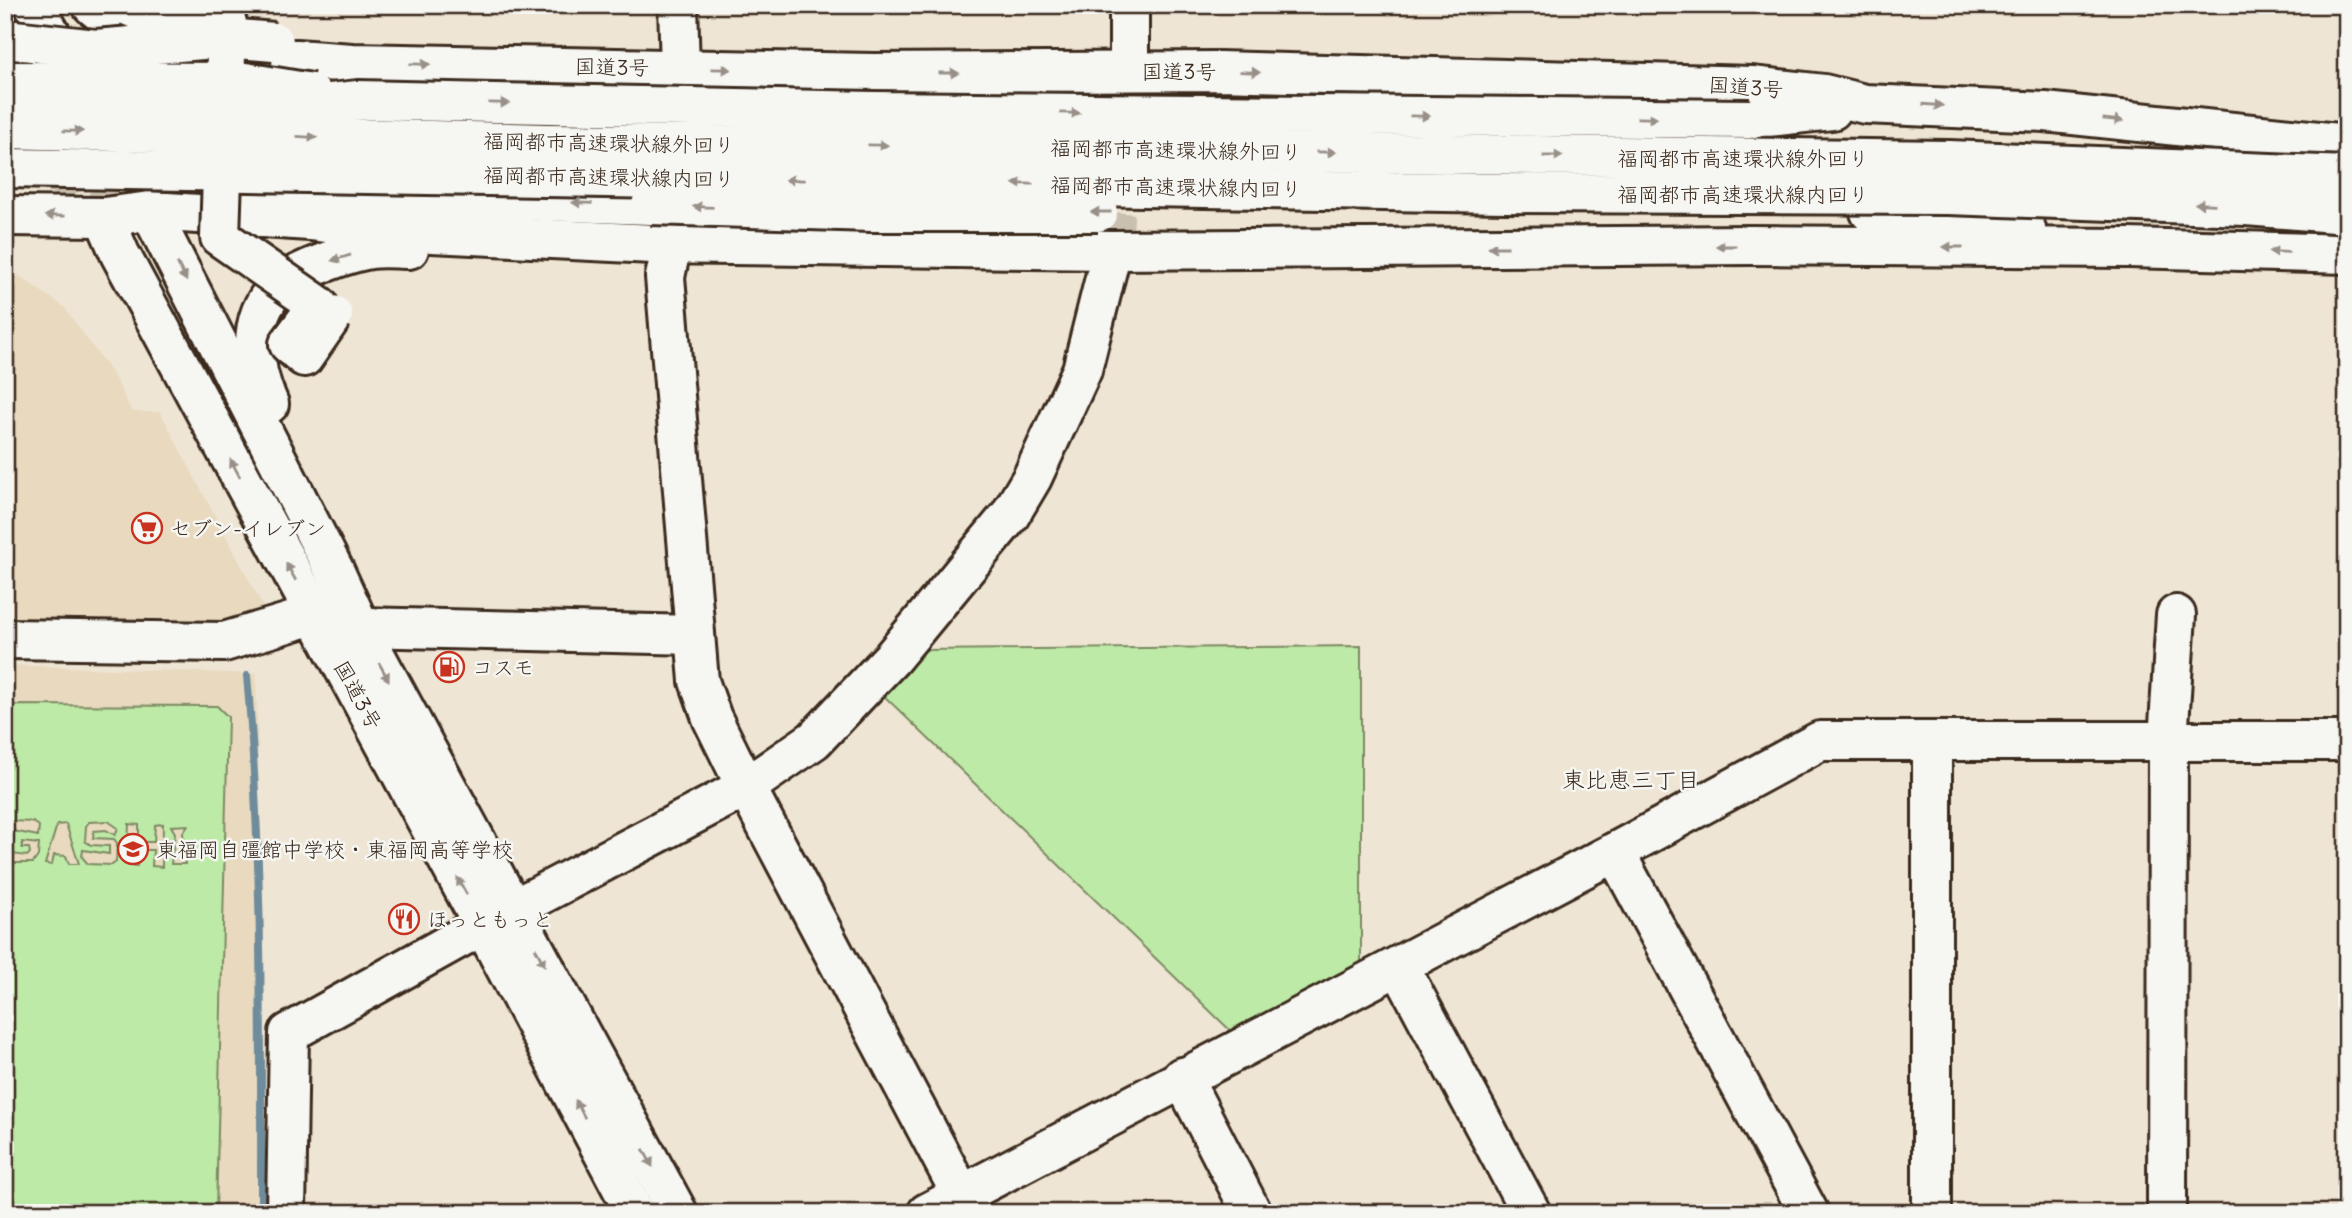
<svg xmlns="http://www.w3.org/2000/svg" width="2352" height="1218" viewBox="0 0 2352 1218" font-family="Delius,'Klee One',sans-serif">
  <rect width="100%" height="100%" fill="#eee5d4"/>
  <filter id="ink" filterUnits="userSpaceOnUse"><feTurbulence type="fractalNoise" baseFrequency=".0143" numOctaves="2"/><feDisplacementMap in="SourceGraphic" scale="14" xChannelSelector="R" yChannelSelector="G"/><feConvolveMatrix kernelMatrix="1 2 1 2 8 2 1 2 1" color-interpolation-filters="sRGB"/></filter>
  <g filter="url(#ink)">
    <g fill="#e8d9bf">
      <path d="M5 266 64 307 113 375 132 412H160L267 614 225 626 5 625Z"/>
      <path d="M5 665 256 674 264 1024 262 1213H5Z"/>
    </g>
    <g fill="#beeaa7" stroke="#7c8a62" stroke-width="2" fill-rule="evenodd">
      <path d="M1361 646V971L1237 1037 881 693 920 650Z"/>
      <path d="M5 705 217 706 228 717 216 1213H5V857L12 863H33L38 856 39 844 22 842V848H29L30 853 27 856 12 854 13 831 38 836 39 826 33 822 11 821 5 828ZM108 821 118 828 115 835 106 830 94 831 93 838 114 839 117 843 116 862 112 865 88 864 82 857 83 850 109 854V846L91 845 85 841 86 826 89 822ZM66 824 79 864H69L66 856 54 855 52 865 45 864 57 825ZM129 824 139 825V842H154L155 825 163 824 162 867 152 866 153 850H138L137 866 127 865ZM188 825 183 832 185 864H171L175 833 171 826Z"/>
    </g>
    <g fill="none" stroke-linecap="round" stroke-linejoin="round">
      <path stroke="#6e8c9c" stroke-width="8" d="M247 676C263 854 261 1034 261 1213"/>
      <g stroke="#cac0b0" stroke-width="38" stroke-dasharray="38 19" stroke-linecap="butt">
        <path d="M38 168 150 211"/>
        <path d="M1112 250 1129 71"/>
      </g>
      <path stroke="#cac0b0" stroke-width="38" stroke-dasharray="38 19" stroke-linecap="butt" d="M8 57 104 217"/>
      <g stroke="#3b2a1e" stroke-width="44">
        <g id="minor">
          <path d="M678 5 680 68"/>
          <path d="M1129 5V71"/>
          <path d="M5 216 104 217"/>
          <path d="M672 244 665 277 699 681 712 718 746 787 971 1213"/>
          <path d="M360 627 695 635"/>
          <path d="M5 639 224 642 314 615"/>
          <path d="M1615 852 1809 1213"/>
          <path d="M1399 966 1531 1213"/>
          <path d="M1182 1077 1252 1213"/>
          <path d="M286 1213 289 1033 483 925 746 787 814 740 892 658 1010 515 1032 478 1082 370 1112 250"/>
          <path d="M927 1213 1615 852 1820 741H2347"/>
          <path d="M1932 1213V743"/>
          <path d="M2167 1213 2168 741 2176 615"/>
        </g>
      </g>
      <g stroke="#3b2a1e" stroke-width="44">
        <g id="highway">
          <path d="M34 5 66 60"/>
          <path d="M92 5 109 19 174 47"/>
          <path d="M194 64 296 59 352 63 874 73 1219 71 1752 86 1824 94 1865 104 2045 112 2347 144"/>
          <path d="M1750 119 1832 110"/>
          <path d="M261 191 651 205"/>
          <path d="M150 211 334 570 360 627 678 1213"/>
          <path d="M1870 212 1962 217 2026 229"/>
          <path d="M269 404C252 368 246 319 277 288 292 272 350 252 371 249 383 247 397 249 409 249"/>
          <path d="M635 1213 483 925 120 254 104 217 150 211 310 221 391 231 653 244 1112 250 1750 245 2128 248 2347 254"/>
        </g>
      </g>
      <use href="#minor" stroke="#f6f6f2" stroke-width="38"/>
      <use href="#highway" stroke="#f6f6f2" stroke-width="38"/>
      <g stroke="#3b2a1e" stroke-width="44" stroke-linecap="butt">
        <g id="minor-bridge">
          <path d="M128 6 171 24 227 23 220 237 318 305 289 344 304 357 333 315"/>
          <path d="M5 39 96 49 226 38 274 42"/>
          <path d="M5 81 245 82 311 93"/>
        </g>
      </g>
      <g stroke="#3b2a1e" stroke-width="44" stroke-linecap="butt">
        <g id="highway-bridge">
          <path d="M5 102 180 101 312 105 358 100 873 111 1750 119"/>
          <path d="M5 129 547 143 1949 160 2347 176"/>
          <path d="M5 168 1505 193 1948 195 2246 206 2347 214"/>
          <path d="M651 205 871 212H1098"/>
        </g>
      </g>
      <use href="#minor-bridge" stroke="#f6f6f2" stroke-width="38"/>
      <use href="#highway-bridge" stroke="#f6f6f2" stroke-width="38"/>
    </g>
    <defs><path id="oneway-solid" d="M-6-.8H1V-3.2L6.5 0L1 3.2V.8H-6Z" transform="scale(1.75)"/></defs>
    <g fill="#989088">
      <use href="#oneway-solid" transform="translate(420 64) rotate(1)"/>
      <use href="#oneway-solid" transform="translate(721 69) rotate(1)"/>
      <use href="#oneway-solid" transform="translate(1250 72) rotate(2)"/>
      <use href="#oneway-solid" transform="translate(949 73)"/>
      <use href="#oneway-solid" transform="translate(499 103) rotate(1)"/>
      <use href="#oneway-solid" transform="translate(1933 105) rotate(4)"/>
      <use href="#oneway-solid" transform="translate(1070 113) rotate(1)"/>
      <use href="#oneway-solid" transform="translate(1420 116) rotate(1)"/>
      <use href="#oneway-solid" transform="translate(1647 118) rotate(1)"/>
      <use href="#oneway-solid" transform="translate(2113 120) rotate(6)"/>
      <use href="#oneway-solid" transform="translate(73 131) rotate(1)"/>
      <use href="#oneway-solid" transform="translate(307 137) rotate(3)"/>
      <use href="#oneway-solid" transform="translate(878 145) rotate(1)"/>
      <use href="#oneway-solid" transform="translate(1326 152) rotate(1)"/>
      <use href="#oneway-solid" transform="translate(1553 156)"/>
      <use href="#oneway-solid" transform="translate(795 180) rotate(-179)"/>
      <use href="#oneway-solid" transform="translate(1023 184) rotate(-179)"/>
      <use href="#oneway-solid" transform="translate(582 203) rotate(-178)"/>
      <use href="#oneway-solid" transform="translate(2205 204) rotate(-178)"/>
      <use href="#oneway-solid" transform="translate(703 207) rotate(-178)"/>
      <use href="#oneway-solid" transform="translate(1101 212) rotate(180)"/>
      <use href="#oneway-solid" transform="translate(55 216) rotate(-179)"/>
      <use href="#oneway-solid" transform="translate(1726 246) rotate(180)"/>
      <use href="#oneway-solid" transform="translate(1498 247) rotate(180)"/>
      <use href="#oneway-solid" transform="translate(1953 247) rotate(-180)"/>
      <use href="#oneway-solid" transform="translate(2279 252) rotate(-178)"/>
      <use href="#oneway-solid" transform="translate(341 258) rotate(163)"/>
      <use href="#oneway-solid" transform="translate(182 272) rotate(63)"/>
      <use href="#oneway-solid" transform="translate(235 468) rotate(-118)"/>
      <use href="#oneway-solid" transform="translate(291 572) rotate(-119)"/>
      <use href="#oneway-solid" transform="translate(384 672) rotate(61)"/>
      <use href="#oneway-solid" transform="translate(462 886) rotate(-119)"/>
      <use href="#oneway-solid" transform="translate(540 957) rotate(62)"/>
      <use href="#oneway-solid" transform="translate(580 1109) rotate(-118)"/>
      <use href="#oneway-solid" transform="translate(648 1158) rotate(62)"/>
    </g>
  </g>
  <defs>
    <g id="supermarket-ring" transform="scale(1.575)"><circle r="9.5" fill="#f6f6f2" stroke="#c8321e" stroke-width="1.5"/><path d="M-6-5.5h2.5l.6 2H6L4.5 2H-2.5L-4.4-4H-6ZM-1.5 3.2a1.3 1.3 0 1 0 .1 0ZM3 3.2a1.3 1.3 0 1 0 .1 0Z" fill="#c8321e"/></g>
    <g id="fuel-ring" transform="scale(1.575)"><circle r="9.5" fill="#f6f6f2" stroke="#c8321e" stroke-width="1.5"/><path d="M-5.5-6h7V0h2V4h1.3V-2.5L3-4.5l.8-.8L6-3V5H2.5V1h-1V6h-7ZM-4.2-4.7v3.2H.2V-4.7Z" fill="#c8321e"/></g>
    <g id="school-ring" transform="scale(1.575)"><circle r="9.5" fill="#f6f6f2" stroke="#c8321e" stroke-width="1.5"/><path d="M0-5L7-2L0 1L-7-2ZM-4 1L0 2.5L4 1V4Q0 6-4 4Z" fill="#c8321e"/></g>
    <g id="restaurant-ring" transform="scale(1.575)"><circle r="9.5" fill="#f6f6f2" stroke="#c8321e" stroke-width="1.5"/><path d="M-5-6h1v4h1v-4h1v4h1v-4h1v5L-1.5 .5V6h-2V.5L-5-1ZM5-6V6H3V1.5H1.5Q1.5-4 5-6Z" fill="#c8321e"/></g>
  </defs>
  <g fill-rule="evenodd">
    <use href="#supermarket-ring" x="147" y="528"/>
    <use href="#fuel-ring" x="449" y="667"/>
    <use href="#school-ring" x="133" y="849"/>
    <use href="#restaurant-ring" x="404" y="919"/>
  </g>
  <g text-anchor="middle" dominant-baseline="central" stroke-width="5" stroke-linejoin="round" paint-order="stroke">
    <g font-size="21" fill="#3b2a1e" stroke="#f6f6f2">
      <text transform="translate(612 67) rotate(1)">国道3号</text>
      <text x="1179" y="71">国道3号</text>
      <text transform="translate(1746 87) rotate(4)">国道3号</text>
      <text transform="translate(609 143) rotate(1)">福岡都市高速環状線外回り</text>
      <text transform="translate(1176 150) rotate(1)">福岡都市高速環状線外回り</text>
      <text x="1743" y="158">福岡都市高速環状線外回り</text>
      <text transform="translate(609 177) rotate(1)">福岡都市高速環状線内回り</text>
      <text transform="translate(1176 187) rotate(1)">福岡都市高速環状線内回り</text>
      <text x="1743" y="194">福岡都市高速環状線内回り</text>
      <text transform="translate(358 695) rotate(61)">国道3号</text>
    </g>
    <g font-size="21" fill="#3b2a1e" stroke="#f6f6f2" text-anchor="start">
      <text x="170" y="528">セブン-イレブン</text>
      <text x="472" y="667">コスモ</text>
      <text x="156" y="849">東福岡自彊館中学校・東福岡高等学校</text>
      <text x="427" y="919">ほっともっと</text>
    </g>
    <g font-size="23" fill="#3b2a1e" stroke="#f6f6f2">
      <text x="1631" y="779">東比恵三丁目</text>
    </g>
  </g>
  <rect width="2352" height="1218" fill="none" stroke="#f6f6f2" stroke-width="28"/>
  <rect x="14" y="14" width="2324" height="1190" fill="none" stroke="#3b2a1e" stroke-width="2.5" filter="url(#ink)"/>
</svg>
